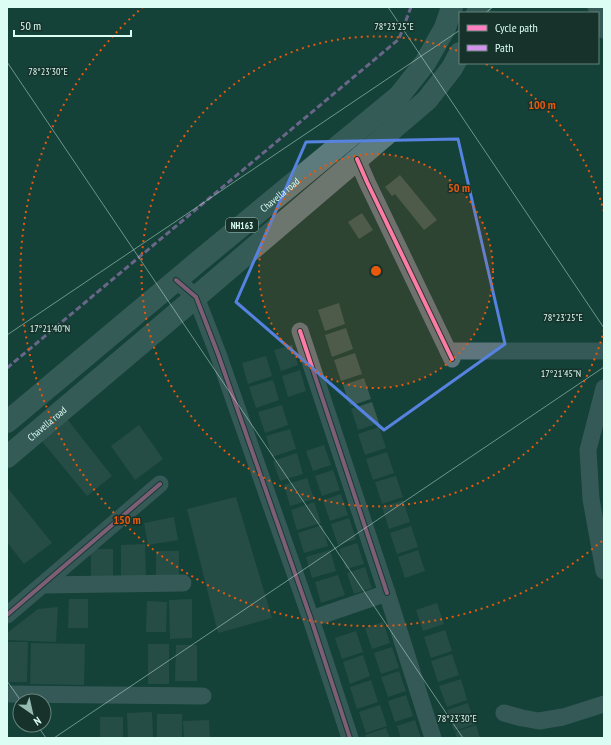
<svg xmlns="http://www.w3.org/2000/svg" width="611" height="745" viewBox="0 0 611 745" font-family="'PT Sans Narrow',sans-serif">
  <rect width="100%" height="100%" fill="#144138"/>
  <g fill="#3a5b54">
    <path d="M400 175 437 220 424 230 395 194 392 196 385 187Z"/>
    <path d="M362 213 373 230 359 239 348 222Z"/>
    <path d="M339 303 345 324 325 331 318 310Z"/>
    <path d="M346 328 353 349 332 357 325 335Z"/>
    <path d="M292 345 298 365 281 371 274 350Z"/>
    <path d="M355 353 362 374 341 381 334 360Z"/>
    <path d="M266 356 272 376 248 384 242 363Z"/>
    <path d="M300 370 306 391 288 397 282 376Z"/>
    <path d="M364 378 371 399 350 406 343 385Z"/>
    <path d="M273 380 279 400 256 408 249 387Z"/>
    <path d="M372 402 379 423 358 430 351 409Z"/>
    <path d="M282 405 288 425 265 433 258 412Z"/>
    <path d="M67 419 112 476 87 496 40 439Z"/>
    <path d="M139 425 163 459 135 480 111 446Z"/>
    <path d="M379 427 386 448 365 455 358 434Z"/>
    <path d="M290 429 296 449 272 457 266 436Z"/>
    <path d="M324 445 331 465 313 471 306 451Z"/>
    <path d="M387 452 394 473 373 480 366 459Z"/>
    <path d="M297 453 303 474 280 481 273 461Z"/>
    <path d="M333 470 340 490 322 496 315 476Z"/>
    <path d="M396 476 403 497 382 504 375 482Z"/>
    <path d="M307 478 314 499 290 506 284 485Z"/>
    <path d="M7 487 52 543 24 564 7 542Z"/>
    <path d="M341 494 348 515 330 521 323 500Z"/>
    <path d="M236 497 272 618 218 633 187 509Z"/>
    <path d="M403 500 410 522 389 529 382 507Z"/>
    <path d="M314 502 321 523 297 530 291 510Z"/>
    <path d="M174 517 178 540 148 545 144 523Z"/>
    <path d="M349 518 356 539 338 545 331 524Z"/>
    <path d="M322 525 328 546 304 553 298 533Z"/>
    <path d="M411 526 418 547 397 554 390 533Z"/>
    <path d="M357 543 364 564 346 569 339 549Z"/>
    <path d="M145 544 146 578H121V545Z"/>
    <rect x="91" y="549" width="22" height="31"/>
    <path d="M330 550 336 571 312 578 306 557Z"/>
    <path d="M418 550 425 571 405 578 398 557Z"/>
    <rect x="156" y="551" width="23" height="29"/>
    <path d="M365 567 372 588 354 594 347 573Z"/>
    <path d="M338 575 345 595 321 603 315 582Z"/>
    <path d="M69 599H88V628H68Z"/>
    <path d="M192 599V638L170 639 169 600Z"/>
    <path d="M147 601 167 602 166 632H146Z"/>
    <path d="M437 603 444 624 423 631 416 610Z"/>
    <path d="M58 607 56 642 7 640V633L38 609Z"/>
    <path d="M383 622 390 643 372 649 365 628Z"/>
    <path d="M445 630 452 651 431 658 424 637Z"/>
    <path d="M356 631 363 652 342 659 335 638Z"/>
    <path d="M7 642H28L27 682H7Z"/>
    <path d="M31 643 85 644 84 685 30 684Z"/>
    <rect x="148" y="644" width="21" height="40"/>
    <path d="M176 645H197V681H175Z"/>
    <path d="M392 647 399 668 381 674 374 653Z"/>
    <path d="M452 654 459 675 438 682 431 661Z"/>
    <path d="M363 655 370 676 350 684 343 662Z"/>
    <path d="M399 671 406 691 388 697 381 677Z"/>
    <path d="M461 679 467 700 447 707 439 686Z"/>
    <path d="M371 680 378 702 357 709 350 687Z"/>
    <path d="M406 695 413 716 395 722 388 701Z"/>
    <path d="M468 703 475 724 454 731 447 710Z"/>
    <path d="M380 705 387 726 366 733 359 712Z"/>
    <path d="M152 712 153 738H128L127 713Z"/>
    <rect x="157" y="714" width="25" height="24"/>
    <rect x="100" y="717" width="23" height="21"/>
    <path d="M209 720 210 738H184L183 721Z"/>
    <path d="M415 720 421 738H401L397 726Z"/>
    <path d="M476 725 480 738H457L455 732Z"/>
    <path d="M386 728 390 738H367L365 735Z"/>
  </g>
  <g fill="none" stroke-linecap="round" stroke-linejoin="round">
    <g stroke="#5e757d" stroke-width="17">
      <path d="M596 7 604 30"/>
      <path d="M357 159 367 182 452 359"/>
      <path d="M176 280 196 297 218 354 311 619 350 738"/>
      <path d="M300 331 387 593"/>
      <path d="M448 351H604"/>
      <path d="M604 388 588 450 591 499 604 571"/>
      <path d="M43 585 183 583"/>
      <path d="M7 615 160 484"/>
      <path d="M311 619 387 593 433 738"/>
      <path d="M7 694 203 696"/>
      <path d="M504 713 522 718 539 721 563 717 604 704"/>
    </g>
    <g stroke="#5d7a7d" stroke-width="22">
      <path d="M477 13 480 7"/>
      <path id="s1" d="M7 422 199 261 399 96 425 63 445 28 452 7"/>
      <path id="s2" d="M7 457 196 297 427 100 452 68 460 53"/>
    </g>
    <path stroke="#d193ec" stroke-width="3" stroke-dasharray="6 3" stroke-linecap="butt" d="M7 368 399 39 411 7"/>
    <g stroke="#16322b" stroke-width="6">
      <g id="cycleway">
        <path d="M357 159 367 182 452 359"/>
        <path d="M176 280 196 297 218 354 311 619 350 738"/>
        <path d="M300 331 387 593"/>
        <path d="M7 615 160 484"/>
      </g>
    </g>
    <use href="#cycleway" stroke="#ff80c0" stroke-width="4"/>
  </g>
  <path d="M0 0H611V745H0ZM458 139 505 344 384 430 236 302 306 142Z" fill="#144138" fill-opacity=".55" fill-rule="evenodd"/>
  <path fill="none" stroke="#5682e0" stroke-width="3" stroke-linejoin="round" d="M458 139 505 344 384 430 236 302 306 142Z"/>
  <path fill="none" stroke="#dcfdf3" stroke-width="1" stroke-opacity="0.45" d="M388 7 604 328M485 13 493 7M7 62 463 738M7 335 460 30M7 681 21 701M37 725 46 738M54 738 604 367"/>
  <circle cx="376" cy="271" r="117" fill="#e8590c" fill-opacity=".12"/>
  <g fill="none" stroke="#e8590c" stroke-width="2" stroke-dasharray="2 4">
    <circle cx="376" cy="271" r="117"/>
    <path d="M604 330A235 235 0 1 1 458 51M486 64A235 235 0 0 1 604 212"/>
    <path d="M602 541A352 352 0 0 1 143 7"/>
  </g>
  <g text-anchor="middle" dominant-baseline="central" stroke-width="3" stroke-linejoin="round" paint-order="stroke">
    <rect fill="#16322b" stroke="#a1c0b7" stroke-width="1" x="226" y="218" width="32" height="14" rx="3"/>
    <g font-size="9" font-weight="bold" fill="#dcfdf3">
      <text x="242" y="225">NH163</text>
    </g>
    <g font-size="10" fill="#dcfdf3" stroke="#16322b">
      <text stroke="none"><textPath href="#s1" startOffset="355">Chavella road</textPath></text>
      <text stroke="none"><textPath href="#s2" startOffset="52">Chavella road</textPath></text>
    </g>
  </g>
  <g font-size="10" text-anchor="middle" fill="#dcfdf3" stroke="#16322b" stroke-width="3" stroke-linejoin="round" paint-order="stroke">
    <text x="394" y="30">78°23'25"E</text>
    <text x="48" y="75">78°23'30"E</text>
    <text x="563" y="321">78°23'25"E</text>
    <text x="50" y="332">17°21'40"N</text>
    <text x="561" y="377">17°21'45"N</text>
    <text x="457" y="722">78°23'30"E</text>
  </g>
  <circle cx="376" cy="271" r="6" fill="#e8590c" stroke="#16322b" stroke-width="2"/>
  <g font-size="12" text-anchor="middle" font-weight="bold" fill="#e8590c" stroke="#16322b" stroke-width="3" stroke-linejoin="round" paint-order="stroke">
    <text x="542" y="109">100 m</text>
    <text x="459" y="192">50 m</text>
    <text x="127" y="524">150 m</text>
  </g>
  <rect width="611" height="745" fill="none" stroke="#dcfdf3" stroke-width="16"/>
  <rect x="459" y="12" width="140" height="52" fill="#16322b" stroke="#65837b"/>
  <rect x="467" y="25" width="20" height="6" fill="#ff80c0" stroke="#65837b"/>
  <text x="495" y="32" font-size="12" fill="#dcfdf3">Cycle path</text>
  <rect x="467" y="45" width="20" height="6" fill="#d193ec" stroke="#65837b"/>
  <text x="495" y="52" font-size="12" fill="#dcfdf3">Path</text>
  <g transform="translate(32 713) rotate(146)"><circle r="19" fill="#16322b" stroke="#65837b"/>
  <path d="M0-3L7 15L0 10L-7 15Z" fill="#96bbb2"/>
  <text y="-6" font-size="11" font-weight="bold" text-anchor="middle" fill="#dcfdf3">N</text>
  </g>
  <path d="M14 30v6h117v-6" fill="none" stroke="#dcfdf3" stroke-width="2"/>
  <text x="20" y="30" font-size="12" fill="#dcfdf3" stroke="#16322b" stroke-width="3" paint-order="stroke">50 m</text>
</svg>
